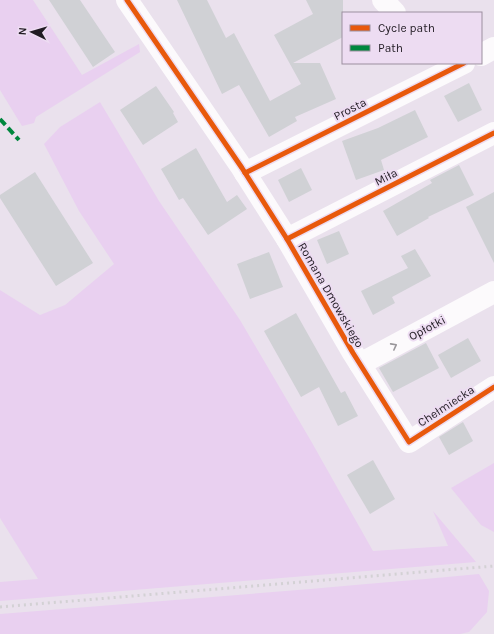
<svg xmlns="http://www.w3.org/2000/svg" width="494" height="634" viewBox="0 0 494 634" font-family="Karla,sans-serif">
  <rect width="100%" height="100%" fill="#eae1ed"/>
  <g fill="#e9d0f0">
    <path d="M0 0H33L82 75 139 44 140 52 36 117 34 123 22 126 0 90Z"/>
    <path d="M100 102 159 201 240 320 311 441 373 551 448 546 433 511 476 562 0 601V582L38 579 0 518V290L40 315 65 305 114 264 79 211 44 144 60 127Z"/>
    <path d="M494 463V532L481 525 451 488Z"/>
    <path d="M479 574 489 591 487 612 469 632 460 634H0V614C160 601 319 589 479 574Z"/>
  </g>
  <g fill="#d0d1d5">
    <path d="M49 0H80L115 52 93 67Z"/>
    <path d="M177 0H207L226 38 234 33 270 101 301 84 274 35 313 14 306 0H343V37L293 63H320L336 99 295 117 297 121 269 137 239 85 222 94Z"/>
    <path d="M469 83 482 110 458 122 444 96Z"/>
    <path d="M156 86 174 112 173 113 178 122 143 145 120 110Z"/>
    <path d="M415 110 428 137 381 160 384 170 356 180 342 141 378 128Z"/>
    <path d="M196 148 227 202 237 195 247 209 208 235 183 198 179 200 161 169Z"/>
    <path d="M459 165 474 195 428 217 429 218 397 236 383 211 432 183 430 180Z"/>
    <path d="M301 168 312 190 289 202 278 180Z"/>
    <path d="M35 172 93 263 56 286 0 198V195Z"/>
    <path d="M494 192V263L466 207Z"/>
    <path d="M339 231 349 254 327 264 317 240Z"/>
    <path d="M415 249 431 276 392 297 395 303 373 315 361 291 408 268 401 256Z"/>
    <path d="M269 252 283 287 250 299 237 264Z"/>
    <path d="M296 313 341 393 345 391 358 416 338 426 319 387 301 397 264 331Z"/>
    <path d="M468 338 481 361 451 378 438 355Z"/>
    <path d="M426 343 439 368 393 392 379 368Z"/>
    <path d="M463 422 473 441 449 455 439 437Z"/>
    <path d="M373 460 395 499 370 514 347 475Z"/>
  </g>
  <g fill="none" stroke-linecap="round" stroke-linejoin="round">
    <g stroke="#fcfafc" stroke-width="22">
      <path d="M127 0 242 168 287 239 353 353 409 442 494 387"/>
      <path d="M383 0 395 13"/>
      <path d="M481 55 494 48"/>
      <path d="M245 173 464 63"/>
      <path d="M287 239 494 133"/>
      <path d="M360 364 494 292"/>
    </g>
    <path stroke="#d3d1d4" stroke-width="3" stroke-dasharray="2 4" stroke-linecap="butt" d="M0 607 494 566"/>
    <path stroke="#00873e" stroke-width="4" stroke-dasharray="8 4" stroke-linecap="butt" d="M0 119 19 140"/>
    <g stroke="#eddcf2" stroke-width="8">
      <g id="cycleway">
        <path d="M127 0 242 168 287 239 353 353 409 442 494 387"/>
        <path d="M245 173 464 63"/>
        <path d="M287 239 494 133"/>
      </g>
    </g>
    <use href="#cycleway" stroke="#e8590c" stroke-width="5"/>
  </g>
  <defs><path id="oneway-chevron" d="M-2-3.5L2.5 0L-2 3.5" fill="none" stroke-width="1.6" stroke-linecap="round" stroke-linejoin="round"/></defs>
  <use stroke="#99969a" href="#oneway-chevron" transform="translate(394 346) rotate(-28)"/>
  <g text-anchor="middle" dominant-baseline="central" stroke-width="4" stroke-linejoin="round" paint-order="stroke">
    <g font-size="12" fill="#211b23" stroke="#eddcf2">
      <text transform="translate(350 109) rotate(-27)">Prosta</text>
      <text transform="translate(386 177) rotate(-27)">Miła</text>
      <text transform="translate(331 295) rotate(60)">Romana Dmowskiego</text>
      <text transform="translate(427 328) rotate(-28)">Opłotki</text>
      <text transform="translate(446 406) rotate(-33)">Chełmiecka</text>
    </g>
  </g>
  <rect x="342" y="12" width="140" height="52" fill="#eddcf2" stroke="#9b8f9f"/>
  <rect x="350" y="25" width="20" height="6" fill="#e8590c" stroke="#9b8f9f"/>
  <text x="378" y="32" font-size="12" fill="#211b23">Cycle path</text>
  <rect x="350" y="45" width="20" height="6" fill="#00873e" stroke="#9b8f9f"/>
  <text x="378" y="52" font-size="12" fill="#211b23">Path</text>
  <g transform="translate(32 32) rotate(275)" stroke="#eddcf2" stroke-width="3" paint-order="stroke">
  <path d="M0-3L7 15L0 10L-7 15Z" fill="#211b23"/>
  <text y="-6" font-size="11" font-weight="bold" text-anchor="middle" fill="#211b23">N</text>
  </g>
</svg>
